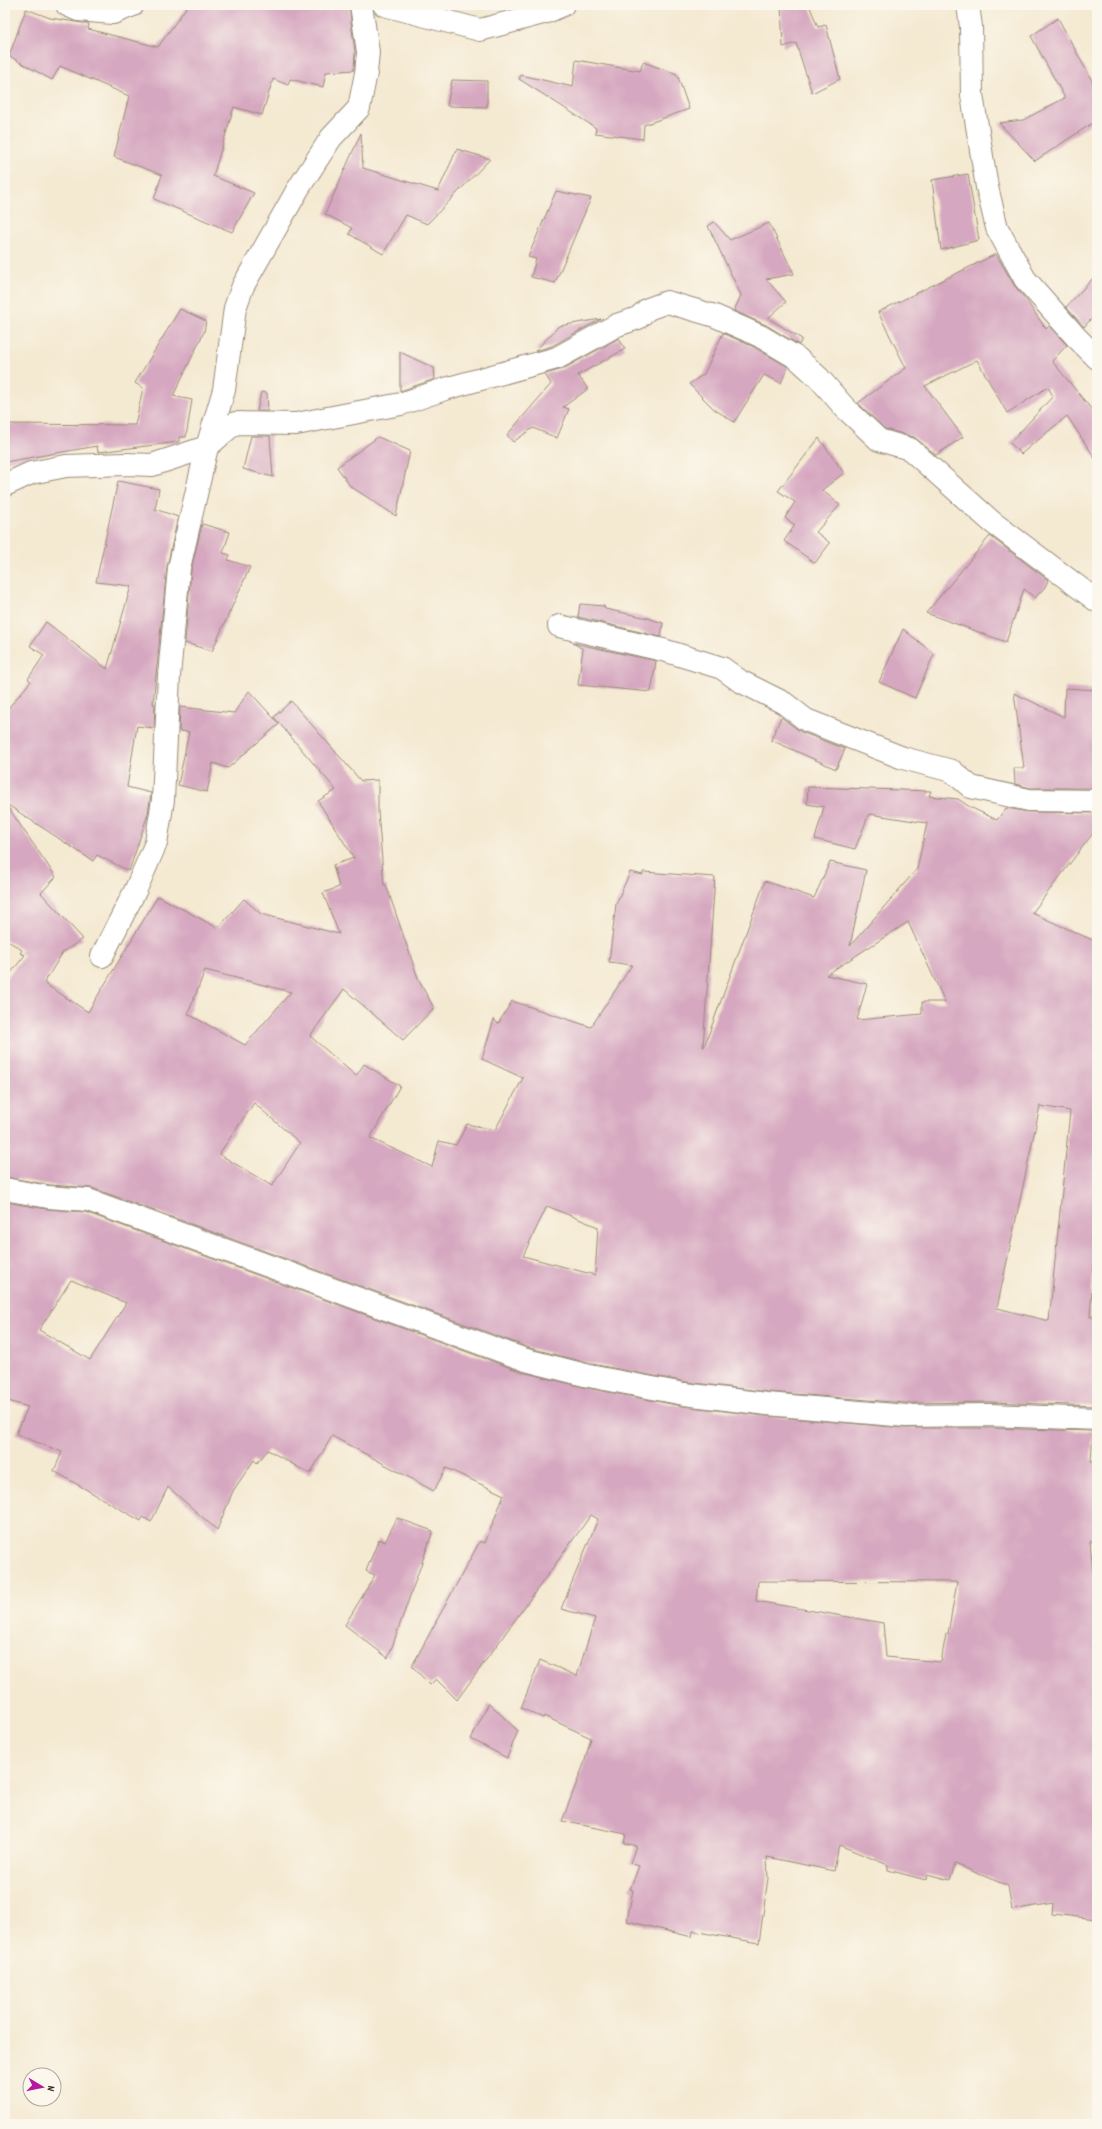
<svg xmlns="http://www.w3.org/2000/svg" width="1102" height="2129" viewBox="0 0 1102 2129" font-family="Dekko,sans-serif">
  <rect width="100%" height="100%" fill="#fbf7ec"/>
  <filter id="ink" filterUnits="userSpaceOnUse"><feTurbulence type="fractalNoise" baseFrequency=".025" numOctaves="2"/><feDisplacementMap in="SourceGraphic" scale="8" xChannelSelector="R" yChannelSelector="G"/><feConvolveMatrix kernelMatrix="1 2 1 2 8 2 1 2 1" color-interpolation-filters="sRGB"/></filter>
  <filter id="wash" filterUnits="userSpaceOnUse"><feTurbulence type="fractalNoise" baseFrequency=".012" numOctaves="4" result="noise"/><feDisplacementMap in="SourceGraphic" scale="16" xChannelSelector="R" yChannelSelector="G"/><feGaussianBlur stdDeviation="0.9" result="paint"/><feColorMatrix in="noise" values="0 0 0 0 0 0 0 0 0 0 0 0 0 0 0 0 0 1.4 0 .05"/><feComposite in="paint" operator="in"/></filter>
  <g filter="url(#wash)">
    <rect width="100%" height="100%" fill="#f4e9d1"/>
    <g id="blocks">
      <g fill="#d6a7c0" fill-rule="evenodd">
        <path d="M188 5H349L355 52 354 70 326 72 323 87 290 79 288 85 273 79 262 115 234 107 213 176 254 193 232 232 154 199 162 175 114 157 129 96 60 66 52 80 9 56 26 9 50 18 89 24 88 29 158 47Z"/>
        <path d="M781 5H809L818 27 826 25 840 79 812 93 796 43 783 47Z"/>
        <path d="M1058 18 1097 90V120L1035 161 999 123 1023 120 1065 98 1031 36Z"/>
        <path d="M576 60 640 71 643 62 677 74 689 109 644 125 643 139 595 133 596 128 519 79 521 75 573 87Z"/>
        <path d="M452 80 487 81V107L447 106Z"/>
        <path d="M361 133 363 168 438 191 457 149 490 159 427 224 406 215 383 254 349 234 352 228 325 214Z"/>
        <path d="M968 174 979 240 941 250 932 180Z"/>
        <path d="M556 191 591 198 555 283 531 277 536 259 528 257Z"/>
        <path d="M714 222 730 240 769 223 794 274 766 279 786 302 768 318 802 339 799 345 766 325 734 311 741 295 708 226Z"/>
        <path d="M996 254 1014 285 1026 300 1046 329 1049 326 1067 345 1052 361 1097 416V461L1067 416 1021 454 1010 443 1053 396 1048 387 1007 413 977 360 925 386 963 437 936 455 914 437 885 429 858 403 906 368 878 312Z"/>
        <path d="M1097 274V312L1084 327 1066 307Z"/>
        <path d="M180 309 206 321 204 332 173 396 192 400 186 437H179V442L98 452 97 446 5 462V424L135 425 143 388 135 383Z"/>
        <path d="M601 319 552 346 535 351 559 326Z"/>
        <path d="M723 333 754 347 788 367 781 383 764 375 734 422 714 409 689 384 704 374Z"/>
        <path d="M619 338 625 349 578 375 588 389 563 407 569 409 557 438 533 428 513 442 507 435 551 384 545 374 563 369Z"/>
        <path d="M400 352 434 368 435 379 400 391Z"/>
        <path d="M261 392 267 393 268 411H257Z"/>
        <path d="M251 436H270L273 477 243 469Z"/>
        <path d="M378 437 410 451 396 516 350 486 337 467Z"/>
        <path d="M819 438 844 473 822 490 840 505 816 532 830 543 815 563 784 541 795 525 785 518 795 502 778 491Z"/>
        <path d="M118 481 159 489 155 509 178 517 167 567 153 704H155L154 728 137 726 127 787 151 793 148 814 129 871 97 855 93 861 5 803V712L31 681 28 679 44 655 30 646 46 622 107 669 131 586 96 582Z"/>
        <path d="M202 524 230 532 223 553 230 555 228 560 250 567 212 651 185 643 191 570Z"/>
        <path d="M990 536 1048 580 1045 587 1035 598 1024 589 1006 642 926 613Z"/>
        <path d="M580 604 604 606 605 609 648 618 663 623 661 637 578 617Z"/>
        <path d="M903 629 934 654 915 698 879 682Z"/>
        <path d="M573 643 656 661 651 692 578 685 583 649Z"/>
        <path d="M1065 688 1097 690V788H1030L1015 784 1014 768H1024L1014 693 1064 717Z"/>
        <path d="M249 691 279 724 228 768 213 763 207 792 178 785 189 732 179 731 180 707 234 713Z"/>
        <path d="M291 701 361 781 378 780V812L384 885H386L419 981 434 1008 403 1040 344 989 310 1036 356 1076 364 1064 400 1086 370 1138 432 1167 439 1141 456 1145 467 1124 495 1130 523 1078 482 1059 494 1019 498 1024 512 1001 591 1027 632 965 609 962 616 904 630 872 643 875V872L715 877 703 1047H704L765 881 814 898 830 862 866 870 850 946 917 869 927 823 869 814 855 849 815 839 824 807 807 804 808 787 931 791 929 796 958 799 970 807 997 820 1006 808 1029 812 1097 813V828L1032 913 1097 942V1224L1090 1317H1097V1390H1095V1406L989 1402 906 1403 768 1392 686 1382 592 1364 530 1348 92 1188 50 1185 5 1177V980L25 955 20 953 22 950 5 939V803L56 877 41 893 83 939 63 952 44 983 88 1012 158 896 218 928 244 899 261 914 339 934 323 893 339 887 333 865 354 858 318 801 336 790 274 717ZM908 922 945 1002H922V1014L857 1020 867 984 826 975ZM205 970 291 992 245 1045 188 1014ZM254 1103 300 1143 272 1186 219 1154ZM1040 1106 1070 1111 1049 1321 997 1308ZM547 1206 598 1227 595 1275 523 1256Z"/>
        <path d="M781 717 801 732 845 749 836 769 771 740Z"/>
        <path d="M5 1202 47 1209 85 1212 522 1372 587 1388 682 1406 766 1416 905 1428H989L1093 1431 1091 1461H1097V1541H1090L1097 1615V1919L1052 1914 1053 1903 1012 1910 1008 1886 955 1864 950 1880 927 1874 926 1880 888 1870V1865L839 1845 834 1871 767 1857 768 1878 759 1943 693 1931 692 1937 627 1921 633 1890 630 1889 639 1866 630 1863 636 1846 624 1843 626 1834 562 1821 584 1764 591 1738 544 1716 543 1718 521 1708 540 1660 577 1676 595 1618 561 1609 598 1519 591 1515 457 1700 436 1679 430 1685 412 1666 480 1541 485 1543 504 1495 446 1468 434 1491 332 1436 310 1474 268 1450 257 1463 254 1460 233 1491 217 1530 168 1487 151 1522 143 1517 141 1521 54 1471 62 1452 16 1434 28 1407 5 1400ZM71 1280 126 1303 90 1360 39 1330ZM758 1581 957 1582 948 1634H946L941 1662 886 1657 883 1623 756 1601Z"/>
        <path d="M397 1518 433 1531 388 1658 345 1625 375 1575 366 1571 379 1539 385 1542Z"/>
        <path d="M489 1703 518 1731 507 1758 471 1739Z"/>
      </g>
    </g>
  </g>
  <g filter="url(#ink)">
    <use href="#blocks" fill-opacity="0" stroke="#988a78" stroke-width="1"/>
    <g fill="none" stroke-linecap="round" stroke-linejoin="round">
      <g stroke="#988a78" stroke-width="24">
        <g id="minor">
          <path d="M67 5 78 10 113 13 133 5"/>
          <path d="M384 5 480 30 547 12 563 5"/>
          <path d="M968 5 971 27 972 95 987 187 997 228 1025 279 1076 337 1097 358"/>
          <path d="M5 485 31 473 66 466 126 464 152 465 207 447 235 423 296 424 401 404 445 389 557 358 617 325 638 318 648 309 667 302 715 316 760 336 797 358 819 378 845 408 879 440 910 449 992 522 1097 601"/>
          <path d="M559 626 663 650 722 668 740 681 784 703 806 720 903 758 952 771 971 787 1029 800 1097 801"/>
          <path d="M102 956 136 889 156 843 163 800 169 676 179 568 207 447 224 390 235 308 243 286 298 189 331 138 359 108 366 73 368 52 361 5"/>
          <path d="M5 1189 48 1197 88 1200 526 1360 589 1376 684 1394 767 1404 906 1416 989 1415 1097 1419"/>
        </g>
      </g>
      <use href="#minor" stroke="#fff" stroke-width="22"/>
    </g>
  </g>
  <rect width="1102" height="2129" fill="none" stroke="#fbf7ec" stroke-width="20"/>
  <g transform="translate(42 2087) rotate(100)"><circle r="19" fill="#fbf7ec" stroke="#aea59a"/>
  <path d="M0-3L7 15L0 10L-7 15Z" fill="#b5179e"/>
  <text y="-6" font-size="11" font-weight="bold" text-anchor="middle" fill="#3b2a1e">N</text>
  </g>
</svg>
